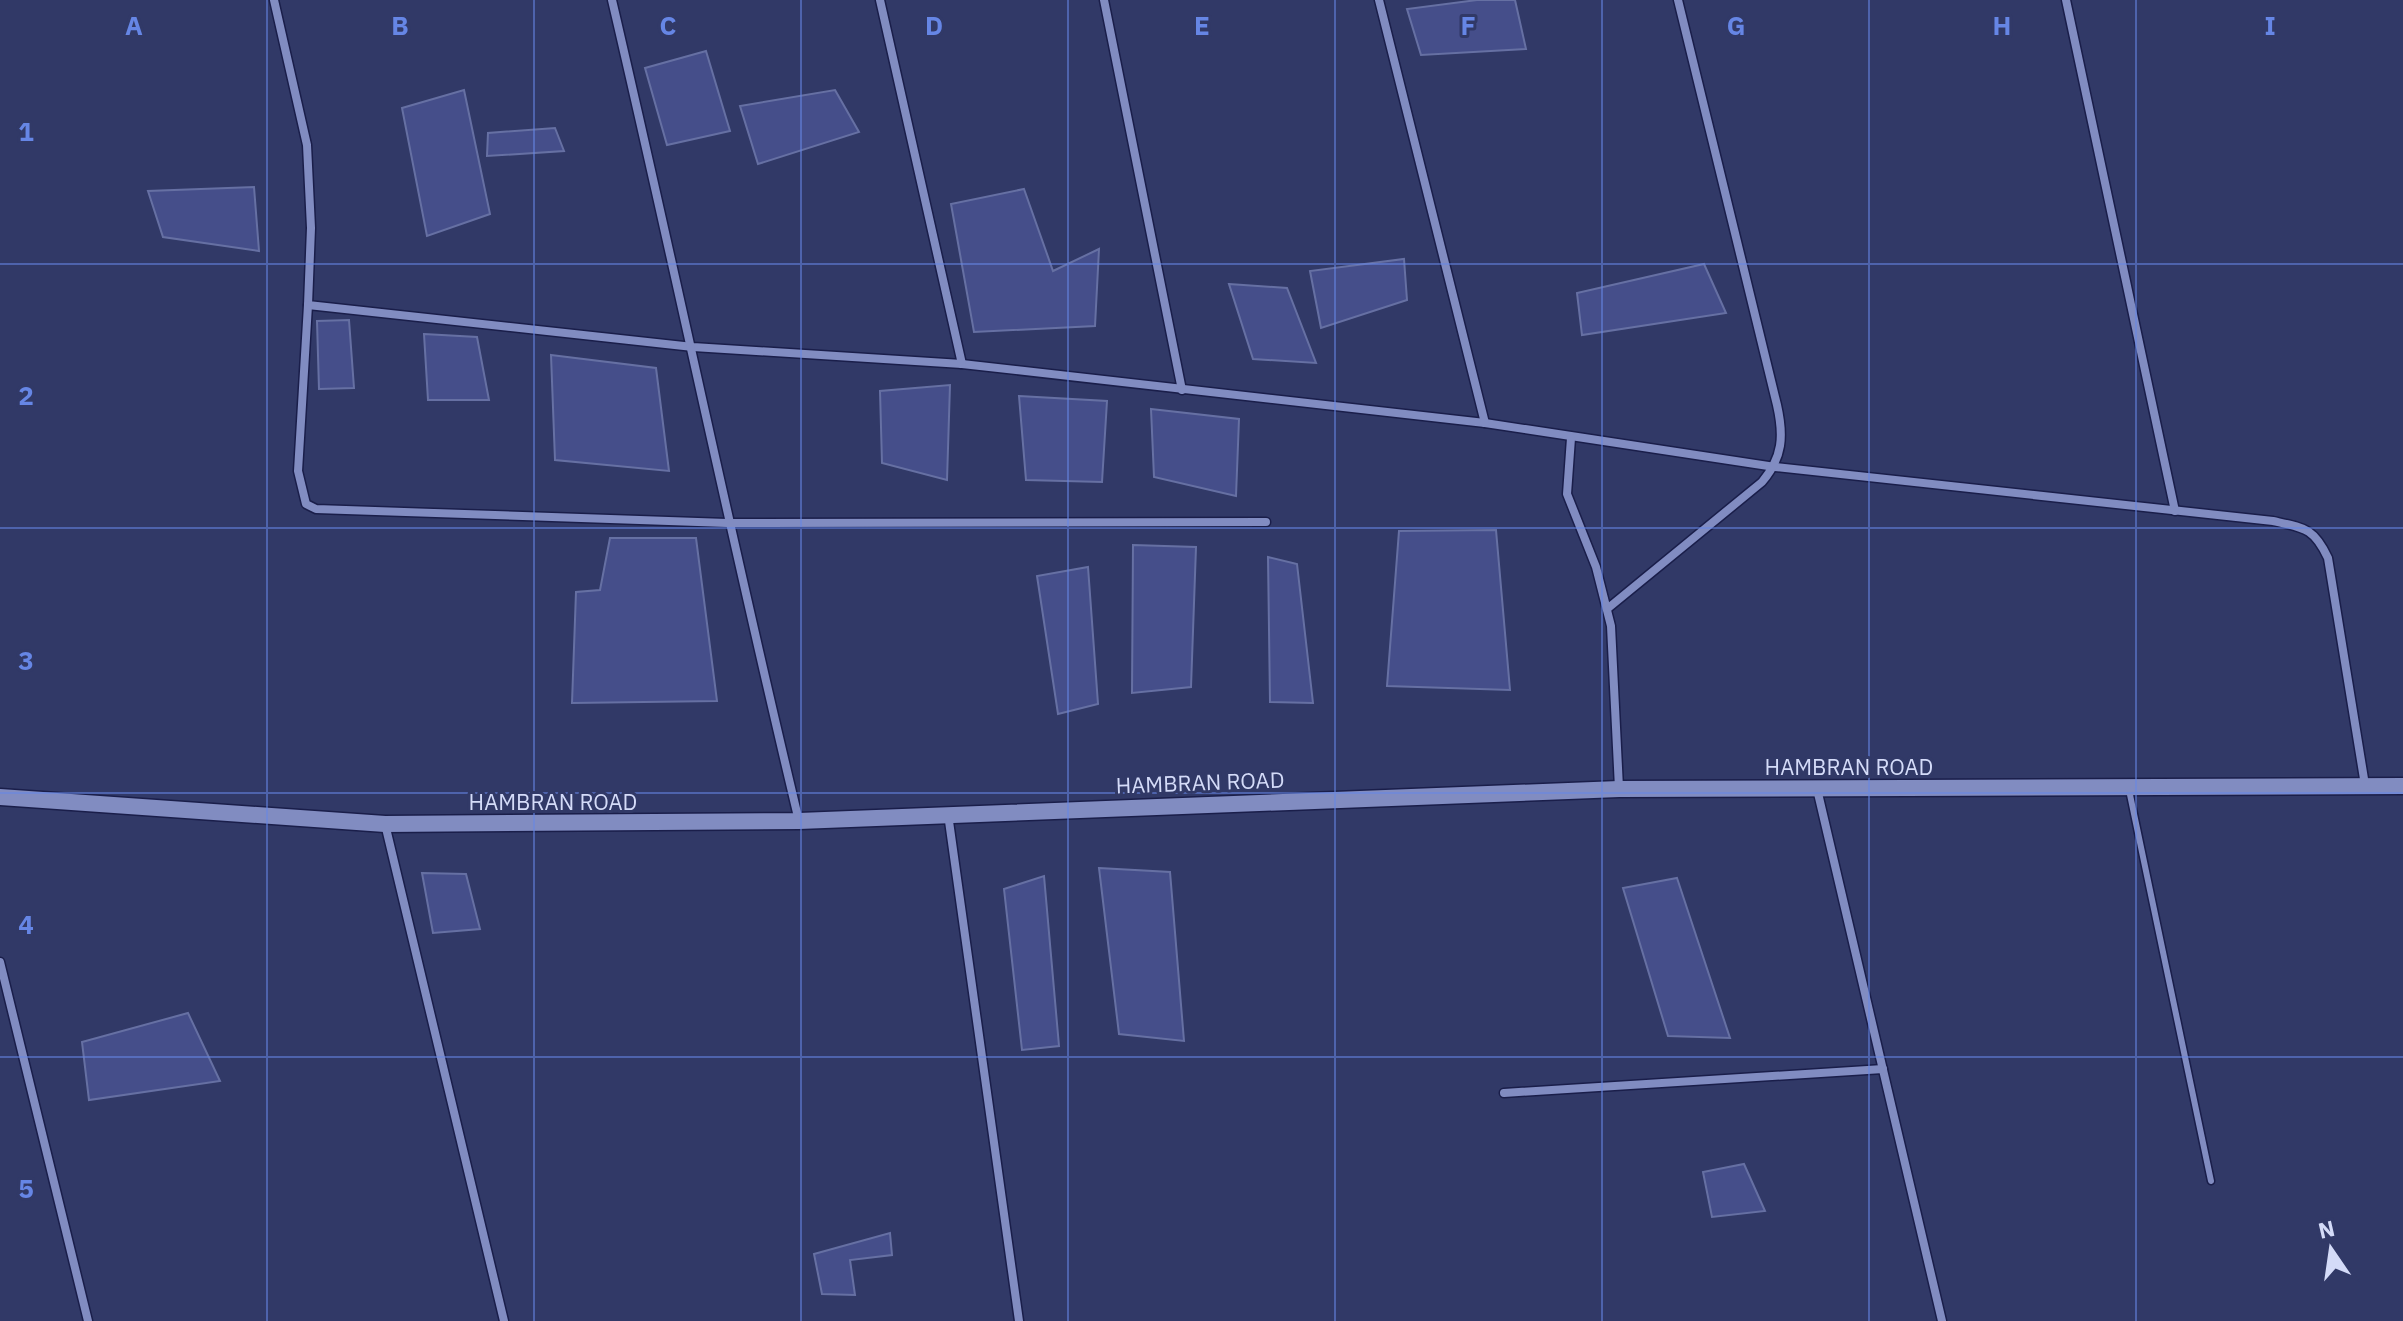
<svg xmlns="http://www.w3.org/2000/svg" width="2403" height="1321" viewBox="0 0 2403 1321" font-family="'IBM Plex Sans',sans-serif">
  <rect width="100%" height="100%" fill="#313967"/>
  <g fill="#454e8a" stroke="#6670a3" stroke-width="2">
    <path d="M1477 0H1515L1526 49 1421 55 1407 9Z"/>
    <path d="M706 51 730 131 667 145 645 68Z"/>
    <path d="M464 90 490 214 427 236 402 108Z"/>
    <path d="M835 90 859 132 758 164 740 106Z"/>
    <path d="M555 128 564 151 487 156 488 133Z"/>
    <path d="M254 187 259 251 163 237 148 191Z"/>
    <path d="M1024 189 1053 271 1099 249 1095 326 974 332 951 204Z"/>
    <path d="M1404 259 1407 300 1321 328 1310 271Z"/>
    <path d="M1704 264 1726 313 1582 335 1577 293Z"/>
    <path d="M1229 284 1287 288 1316 363 1253 359Z"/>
    <path d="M349 320 354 388 319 389 317 321Z"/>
    <path d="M424 334 477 337 489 400H428Z"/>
    <path d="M551 355 656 368 669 471 555 460Z"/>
    <path d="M950 385 947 480 882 463 880 391Z"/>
    <path d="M1019 396 1107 401 1102 482 1026 480Z"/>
    <path d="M1151 409 1239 419 1236 496 1154 477Z"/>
    <path d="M1496 530 1510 690 1387 686 1399 531Z"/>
    <path d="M610 538H696L717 701 572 703 576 592 600 590Z"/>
    <path d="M1133 545 1196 547 1191 687 1132 693Z"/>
    <path d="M1268 557 1297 564 1313 703 1270 702Z"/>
    <path d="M1088 567 1098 704 1058 714 1037 576Z"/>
    <path d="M1099 868 1170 872 1184 1041 1119 1034Z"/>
    <path d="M422 873 466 874 480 929 433 933Z"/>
    <path d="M1044 876 1059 1046 1022 1050 1004 889Z"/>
    <path d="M1677 878 1730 1038 1668 1036 1623 888Z"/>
    <path d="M188 1013 220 1081 89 1100 82 1042Z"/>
    <path d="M1744 1164 1765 1211 1712 1217 1703 1172Z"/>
    <path d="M890 1233 892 1255 850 1260 855 1295 822 1294 814 1254Z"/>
  </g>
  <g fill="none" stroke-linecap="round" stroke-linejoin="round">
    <g stroke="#1a1e4a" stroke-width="9">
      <path id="lane" d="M2129 790 2211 1181"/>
    </g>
    <g stroke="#1a1e4a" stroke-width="11">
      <g id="street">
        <path d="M274 0 307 145 311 228 308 305 693 347 962 364 1485 423 1775 467 2273 521C2305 528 2314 528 2328 558L2365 785"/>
        <path d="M612 0C676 273 733 548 799 821"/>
        <path d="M880 0 962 364"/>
        <path d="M1104 0 1182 390"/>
        <path d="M1379 0 1485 423"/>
        <path d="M2066 0 2175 511"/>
        <path d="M308 305 298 471 306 504 316 509 727 523 1266 522"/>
        <path d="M1571 438 1567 494 1596 567 1611 626 1619 788"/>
        <path d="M1607 609 1762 482C1783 457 1784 436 1777 405L1678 0"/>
        <path d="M1817 789 1942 1321"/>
        <path d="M948 814 1019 1321"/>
        <path d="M385 824 504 1321"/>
        <path d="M0 962 88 1321"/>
        <path d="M1504 1093 1883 1069"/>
      </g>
    </g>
    <g stroke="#1a1e4a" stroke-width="19">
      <path id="secondary" d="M0 797 385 824 799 821 1619 789 2403 786"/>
    </g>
    <use href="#lane" stroke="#818cc1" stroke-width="6"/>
    <use href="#street" stroke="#818cc1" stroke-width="8"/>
    <use href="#secondary" stroke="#818cc1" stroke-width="16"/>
  </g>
  <path fill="none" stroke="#6686e5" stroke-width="2" stroke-opacity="0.55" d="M267 0V1321M534 0V1321M801 0V1321M1068 0V1321M1335 0V1321M1602 0V1321M1869 0V1321M2136 0V1321M0 264H2403M0 528H2403M0 793H2403M0 1057H2403"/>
  <g text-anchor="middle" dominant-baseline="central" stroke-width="6" stroke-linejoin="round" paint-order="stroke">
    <g font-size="22" fill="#d4dbf8" stroke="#313967">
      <text x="1849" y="766">HAMBRAN ROAD</text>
      <text transform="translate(1200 782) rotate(-2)">HAMBRAN ROAD</text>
      <text x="553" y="801">HAMBRAN ROAD</text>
    </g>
  </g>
  <g font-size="26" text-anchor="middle" font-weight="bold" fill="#6686e5" stroke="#313967" stroke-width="6" stroke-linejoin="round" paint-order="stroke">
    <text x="134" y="35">A</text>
    <text x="400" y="35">B</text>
    <text x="668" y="35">C</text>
    <text x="934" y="35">D</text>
    <text x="1202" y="35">E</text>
    <text x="1468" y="35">F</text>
    <text x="1736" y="35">G</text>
    <text x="2002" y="35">H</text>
    <text x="2270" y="35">I</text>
    <text x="26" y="141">1</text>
    <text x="26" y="405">2</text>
    <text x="26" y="670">3</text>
    <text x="26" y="934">4</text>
    <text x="26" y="1198">5</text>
  </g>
  <g transform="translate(2331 1249) rotate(347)" stroke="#313967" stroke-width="6" paint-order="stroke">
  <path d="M0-6L14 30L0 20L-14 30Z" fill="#d4dbf8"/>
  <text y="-12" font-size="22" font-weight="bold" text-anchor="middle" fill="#d4dbf8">N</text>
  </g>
</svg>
